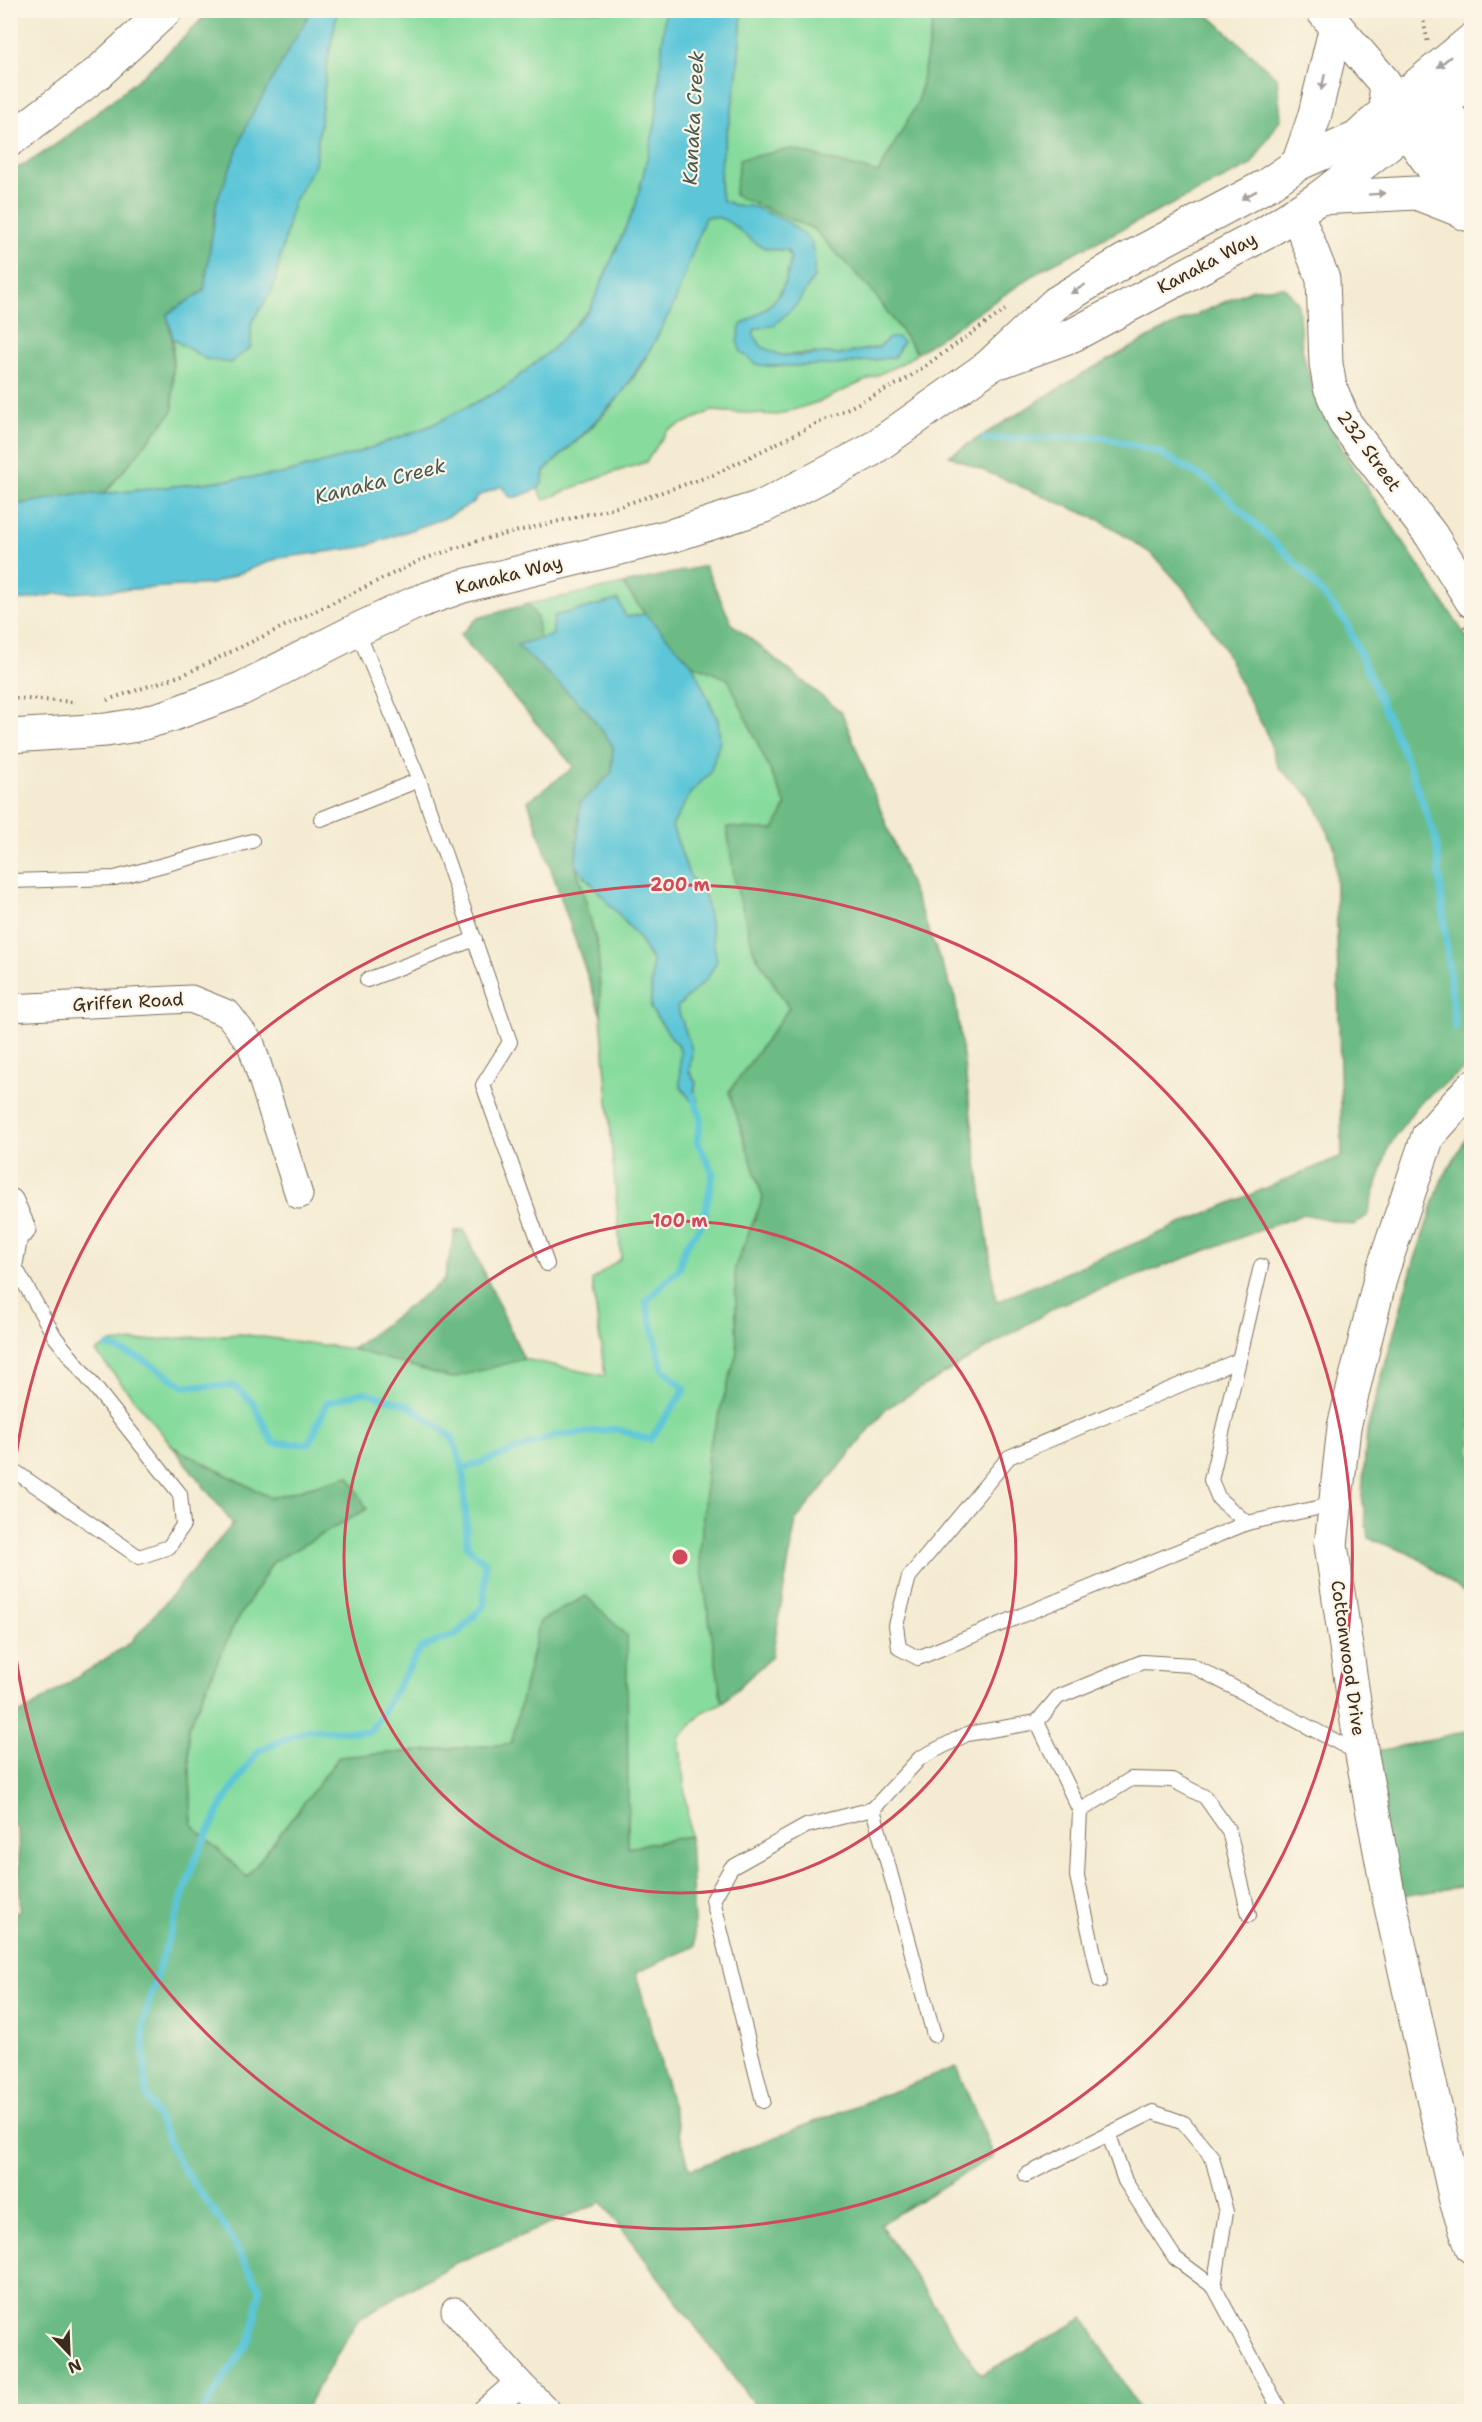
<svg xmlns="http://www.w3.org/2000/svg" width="1482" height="2422" viewBox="0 0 1482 2422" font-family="'Shantell Sans',sans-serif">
  <rect width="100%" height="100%" fill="#fcf5e5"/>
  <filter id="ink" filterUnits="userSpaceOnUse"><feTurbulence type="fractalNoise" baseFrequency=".0167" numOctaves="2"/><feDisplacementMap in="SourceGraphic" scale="12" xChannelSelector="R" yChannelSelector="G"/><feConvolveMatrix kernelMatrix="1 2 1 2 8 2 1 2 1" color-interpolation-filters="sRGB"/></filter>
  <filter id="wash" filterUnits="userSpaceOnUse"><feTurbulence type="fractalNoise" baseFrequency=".008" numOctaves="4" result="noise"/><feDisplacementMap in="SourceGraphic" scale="24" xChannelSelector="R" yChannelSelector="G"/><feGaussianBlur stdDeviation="1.35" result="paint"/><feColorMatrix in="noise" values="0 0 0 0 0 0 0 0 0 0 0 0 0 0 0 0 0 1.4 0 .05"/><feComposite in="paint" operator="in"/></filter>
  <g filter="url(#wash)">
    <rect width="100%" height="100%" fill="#f4ebd2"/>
    <g fill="#86db9d" stroke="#60825e" stroke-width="1.5">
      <path d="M340 11H665L656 122 636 204 590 309 550 351 504 388 430 426 351 455 283 474 104 494 173 411V339L206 359 251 347V323L273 289 293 203 315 164 327 65 337 13Z"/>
      <path d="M742 11H935L918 102 878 173 791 149 734 194 814 229 873 292 917 353 901 364 821 401 777 415 712 411 668 430 646 462 599 477 544 500 538 489 543 481 544 471C571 446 601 421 623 392 663 340 682 278 705 217 730 213 743 238 763 247 769 250 780 250 787 250L791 258C784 299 774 304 741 325L767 366 836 365 894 357 903 342 888 339 879 347 838 355 826 353 780 355 761 347 753 334 755 329 774 325 814 277 755 207 734 205 722 200C715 166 731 124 735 90 739 64 740 37 742 11Z"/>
      <path d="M623 584 645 614 626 617 618 600 554 616 553 635 539 639 536 618 528 604Z"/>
      <path d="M692 664 728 678 786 805 775 830 727 828 754 952 789 1008 729 1092 763 1198 735 1267 737 1353 708 1451 700 1557 722 1703 703 1712 679 1738 690 1836 628 1848 627 1636 540 1621 511 1744 339 1757 247 1877 192 1825 188 1728 233 1627 273 1562 366 1509 349 1476 271 1498 173 1447 96 1352 110 1343 240 1334 352 1349 452 1378 524 1359 605 1376 592 1280 621 1258 601 1016 598 948 576 866 635 933 652 960 651 1009 680 1049V1085L694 1092 696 1083 689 1071 692 1050 677 1007 707 979 709 925 705 895 689 875 672 826 691 792 710 773 718 720Z"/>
    </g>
    <g fill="#6cbb84" stroke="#547251" stroke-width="1.5">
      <path d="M209 11H311L217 200 204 291 167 314 172 339 173 411 104 494H77L11 506V171C47 154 77 129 108 104 144 75 178 46 209 11Z"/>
      <path d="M935 11H1204L1277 78 1281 118 1251 165 1046 267 917 353 873 292 814 229 734 195 740 159 791 149 878 173 918 102Z"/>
      <path d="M1284 287 1298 303 1302 349 1311 383 1326 418 1349 461 1471 644V1064L1418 1104 1389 1146 1367 1216 1353 1225 1304 1214 1059 1305 887 1408 796 1520 772 1656 722 1703 700 1557 708 1451 737 1353 735 1267 763 1198 729 1092 789 1008 754 952 734 878 727 827 774 830 786 805 728 679 692 664 645 614 623 584 705 566 732 624 842 713 955 997 996 1302 1342 1156 1335 848 1312 798 1278 767 1267 734 1244 691 1222 644 1187 592 1153 555 1102 521 949 456 1084 373 1165 329 1253 289Z"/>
      <path d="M528 604 537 618 539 639 517 645 587 710 613 746 612 773 580 803 576 866 598 948 601 1016 528 801 574 767 460 635 478 618Z"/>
      <path d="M1471 1130V1598L1416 1556 1368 1538 1362 1495 1367 1431 1412 1268 1441 1181Z"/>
      <path d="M464 1230 524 1359 452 1378 352 1349 444 1280 455 1231Z"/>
      <path d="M173 1447 271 1498 349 1476 367 1509 273 1562 233 1627 188 1728 192 1825 247 1877 339 1757 511 1744 540 1621 586 1596 627 1636 628 1848 690 1836 695 1946 636 1973 690 2170 956 2067 994 2156 880 2224 981 2375 1084 2318 1140 2411H759L602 2202 453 2264 358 2319 304 2411H11L10 1917 20 1910 18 1829 11 1823V1718L30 1708 130 1643 233 1524Z"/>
      <path d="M1471 1730V1885L1389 1898 1362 1755Z"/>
    </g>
    <g fill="#5cc6d8" stroke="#4c787b" stroke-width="1.5">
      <path d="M311 11H340L337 13 327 65 315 164 293 203 273 289 251 323V347L230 363 206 359 173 339 167 314 204 291 217 201 249 120Z"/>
      <path d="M665 11H742C740 37 739 63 735 89 731 123 714 166 722 200L734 205 755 207 788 222 811 241 814 257V277L797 304 774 325 755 329 753 334 762 347 780 355 799 356 826 353 838 355 879 347 888 339 897 337 903 342 894 357 836 365 767 366 756 364 741 352 737 341 741 325C774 304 784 298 791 258L787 250C780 250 769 250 763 247 743 238 730 213 705 217L675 302 651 348 622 393 583 434 544 471 543 481 538 489 517 497H510L501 486 478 496 473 503 445 518 363 547 279 558 212 584 56 594 11 602V506L77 494H104L283 474 351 455 430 426 504 388 550 351 590 309 636 204 656 122Z"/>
      <path d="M618 600 626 617 645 614 692 664 718 721 720 741 710 773 691 792 672 826 689 875 705 895 717 961 707 979 677 1007 692 1050 689 1071 696 1083 694 1092 699 1101 694 1105 680 1085V1049L651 1009 652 960 635 933 576 866 580 803 612 773 613 746 587 710 517 645 553 635 554 616Z"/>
    </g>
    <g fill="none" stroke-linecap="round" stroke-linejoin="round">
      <g stroke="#5cc6d8" stroke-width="7">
        <path d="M984 439 1101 437 1158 452 1211 482 1301 568 1346 622 1411 770 1436 840 1455 1028"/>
        <path d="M108 1346 144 1360 184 1386H234L252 1401 273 1443 309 1444 327 1403 364 1392 408 1405 452 1437 463 1469"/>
        <path d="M202 2412 252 2336 260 2289 223 2224 179 2163 146 2093 143 2024 159 1967 196 1857 224 1801 258 1751 307 1730 370 1732 421 1648 457 1634 484 1605 485 1563 467 1546 463 1469 554 1436 616 1429 650 1440 685 1389 662 1368 646 1301 679 1269 685 1247 703 1223 713 1173 697 1141 701 1119 693 1096"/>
      </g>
    </g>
  </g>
  <g filter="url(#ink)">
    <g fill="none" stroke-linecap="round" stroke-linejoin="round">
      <g stroke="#7c6e5d" stroke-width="16">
        <g id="lane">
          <path d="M357 630 419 780 510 1042 483 1085 547 1264"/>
          <path d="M321 819 419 780"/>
          <path d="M10 881 115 878 252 841"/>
          <path d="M367 980 475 939"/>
          <path d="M1239 1360 1009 1457 909 1577 896 1625 899 1648 918 1658 1247 1523 1336 1504"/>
          <path d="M10 1468 139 1557 169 1547 183 1525 180 1494 55 1337 15 1267 22 1229"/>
          <path d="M1247 1523 1219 1499 1211 1480 1261 1266"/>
          <path d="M1037 1722 1080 1811 1077 1876 1100 1981"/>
          <path d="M873 1809 934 2035"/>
          <path d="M1080 1811 1131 1779 1172 1780 1205 1797 1229 1831 1249 1915"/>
          <path d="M763 2101 713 1900 731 1868 806 1826 873 1809 920 1758 967 1734 1037 1722 1058 1697 1142 1662 1191 1665 1360 1754"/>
          <path d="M1109 2135 1125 2181 1175 2258 1214 2287"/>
          <path d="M1026 2175 1153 2112 1184 2123 1212 2157 1226 2212 1214 2287 1281 2412"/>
        </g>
      </g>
      <g stroke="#7c6e5d" stroke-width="29">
        <g id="street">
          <path d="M10 1008 191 999 228 1014 251 1044 299 1195"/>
          <path d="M10 1202 22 1229"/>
          <path d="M455 2311 519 2383 548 2412"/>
          <path d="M486 2412 519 2383"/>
        </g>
      </g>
      <g stroke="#7c6e5d" stroke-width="35">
        <g id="secondary">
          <path d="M10 140 98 73 166 10"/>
          <path d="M1297 214 1323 279 1326 364 1330 387 1345 423 1431 535 1472 601"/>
          <path d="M1002 361 1073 335 1265 233 1319 198 1406 130"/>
          <path d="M10 736 106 730 137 725 171 715 241 689 357 630 415 603 463 586 674 535 764 506 868 452 989 366 1056 303 1124 261 1267 185 1298 164 1357 138 1388 109"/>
          <path d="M1472 1087 1428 1136 1381 1275 1344 1427 1331 1545 1362 1755 1389 1898 1456 2201 1472 2247"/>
        </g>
      </g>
      <g stroke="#7c6e5d" stroke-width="35">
        <g id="primary">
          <path d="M1438 105 1472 141"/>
          <path d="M1406 130 1466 214"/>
          <path d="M1428 138 1472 177"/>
          <path d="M1319 198 1416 193 1462 211"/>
        </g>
      </g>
      <g stroke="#7c6e5d" stroke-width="35">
        <g id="highway">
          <path d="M1322 10 1384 82 1388 109 1406 130 1472 81"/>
          <path d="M1388 109 1472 40"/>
          <path d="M1298 164 1314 118 1336 26"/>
        </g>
      </g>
      <g stroke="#7c6e5d" stroke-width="4" stroke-dasharray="1.5 4.5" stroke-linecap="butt">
        <path d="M1421 10 1428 43"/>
        <path d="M1464 626 1472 639"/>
        <path d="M10 698 76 702"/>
        <path d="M107 700 185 674 421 560 477 541 617 507 713 475 905 380 1005 310"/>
      </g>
      <use href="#lane" stroke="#fff" stroke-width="14"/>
      <use href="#street" stroke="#fff" stroke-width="27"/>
      <use href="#secondary" stroke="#fff" stroke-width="33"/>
      <use href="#primary" stroke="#fff" stroke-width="33"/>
      <use href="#highway" stroke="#fff" stroke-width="33"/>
    </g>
    <defs><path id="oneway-solid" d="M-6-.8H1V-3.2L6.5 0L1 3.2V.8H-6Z" transform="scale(1.5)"/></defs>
    <g fill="#a79f9a">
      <use href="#oneway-solid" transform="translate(1444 62) rotate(140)"/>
      <use href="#oneway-solid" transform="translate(1323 82) rotate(103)"/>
      <use href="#oneway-solid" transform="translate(1377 194) rotate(-4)"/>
      <use href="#oneway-solid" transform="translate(1249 195) rotate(151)"/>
      <use href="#oneway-solid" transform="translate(1078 289) rotate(148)"/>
    </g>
  </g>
  <g fill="none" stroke="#d1495b" stroke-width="3">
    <circle cx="680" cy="1557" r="336"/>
    <path d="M11 1498A672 672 0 1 1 11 1616"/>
  </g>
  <g text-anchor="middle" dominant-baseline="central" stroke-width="4.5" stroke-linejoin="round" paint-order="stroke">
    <g font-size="18" fill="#3b2a1e" stroke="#fcf5e5">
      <text transform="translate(1207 263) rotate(-28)">Kanaka Way</text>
      <text transform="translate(1369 451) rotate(54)">232 Street</text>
      <text transform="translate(509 575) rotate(-14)">Kanaka Way</text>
      <text transform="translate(128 1002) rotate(-3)">Griffen Road</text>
      <text transform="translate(1348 1658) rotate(82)">Cottonwood Drive</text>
    </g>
    <g font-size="20" font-style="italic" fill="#455956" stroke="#fcf5e5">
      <text transform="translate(693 118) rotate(-87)">Kanaka Creek</text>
      <text transform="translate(380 481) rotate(-14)">Kanaka Creek</text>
    </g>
  </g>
  <circle cx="680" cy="1557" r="9" fill="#d1495b" stroke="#fcf5e5" stroke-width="3"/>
  <g font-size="18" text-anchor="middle" font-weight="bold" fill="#d1495b" stroke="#fcf5e5" stroke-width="4.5" stroke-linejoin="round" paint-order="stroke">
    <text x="680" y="891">200 m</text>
    <text x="680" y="1227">100 m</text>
  </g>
  <rect width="1482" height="2422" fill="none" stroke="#fcf5e5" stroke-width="36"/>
  <g transform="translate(69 2353) rotate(157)" stroke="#fcf5e5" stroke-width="4.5" paint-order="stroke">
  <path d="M0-4.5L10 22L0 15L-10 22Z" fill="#3b2a1e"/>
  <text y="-9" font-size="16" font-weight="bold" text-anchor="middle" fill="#3b2a1e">N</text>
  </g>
</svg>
